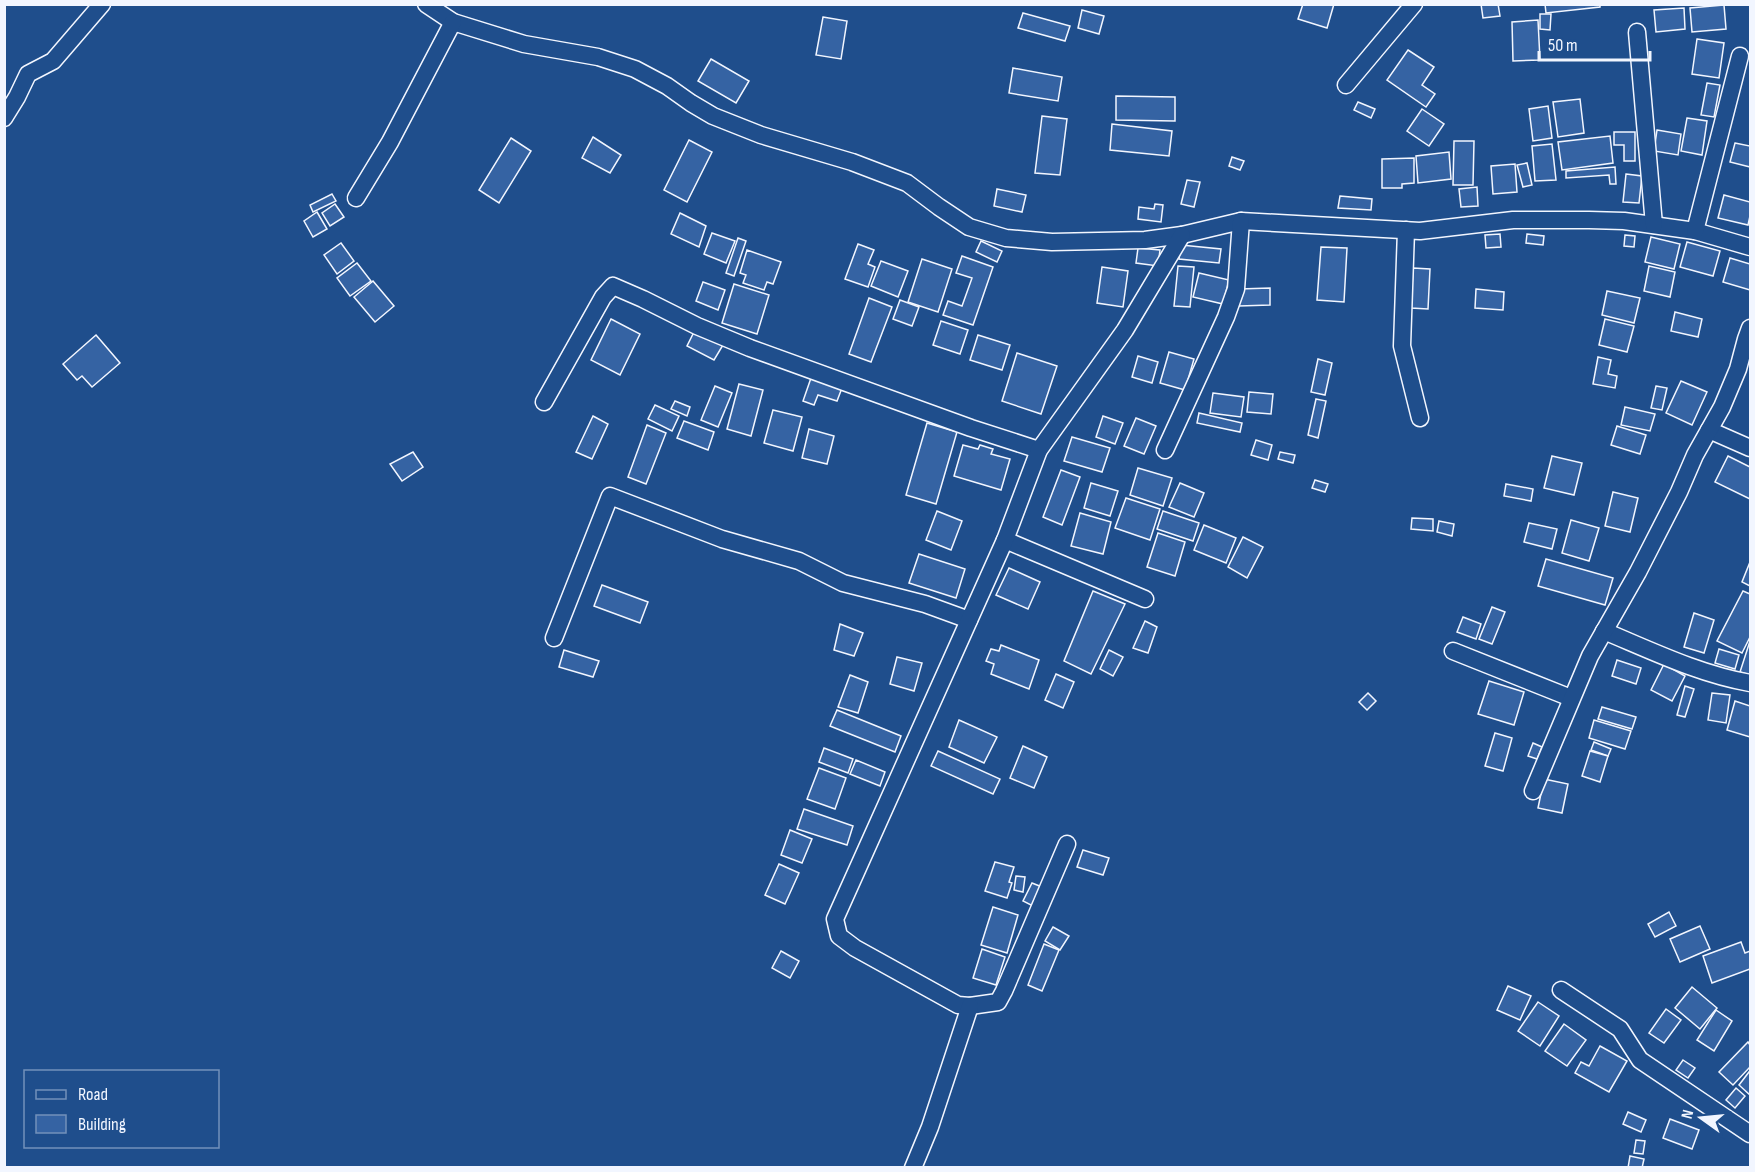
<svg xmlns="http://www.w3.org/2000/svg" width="1755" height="1172" viewBox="0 0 1755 1172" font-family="'Sofia Sans Condensed',sans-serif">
  <rect width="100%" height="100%" fill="#1f4e8c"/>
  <g fill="#3563a3" stroke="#f2f6ff" stroke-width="1.5">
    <path d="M1303 4H1334L1327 28 1298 19Z"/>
    <path d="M1481 4H1498L1500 16 1483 18Z"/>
    <path d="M1545 4H1600V7L1546 13Z"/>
    <path d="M1724 5 1726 29 1692 32 1690 8Z"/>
    <path d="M1684 8 1685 29 1656 32 1654 10Z"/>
    <path d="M1082 10 1104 16 1099 34 1078 28Z"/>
    <path d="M1023 13 1070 26 1065 41 1018 28Z"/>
    <path d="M1540 14H1551L1550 30 1540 29Z"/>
    <path d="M823 17 847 21 841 59 816 55Z"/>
    <path d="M1538 20 1540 60 1513 61 1512 22Z"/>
    <path d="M1697 39 1724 43 1719 78 1692 74Z"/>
    <path d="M1408 50 1434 67 1422 85 1435 94 1426 107 1387 80Z"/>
    <path d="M711 59 749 81 736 103 698 81Z"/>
    <path d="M1013 68 1062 77 1058 101 1009 93Z"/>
    <path d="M1707 83 1720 85 1714 117 1701 115Z"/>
    <path d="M1116 96 1175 97V121L1116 120Z"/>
    <path d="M1580 99 1584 133 1558 137 1553 102Z"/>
    <path d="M1358 102 1375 109 1371 118 1354 110Z"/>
    <path d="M1548 106 1552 138 1533 141 1529 109Z"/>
    <path d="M1422 109 1444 124 1429 146 1407 131Z"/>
    <path d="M1042 116 1067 119 1060 175 1035 173Z"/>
    <path d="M1687 118 1707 121 1702 155 1681 151Z"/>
    <path d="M1112 124 1172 131 1169 156 1110 150Z"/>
    <path d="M1657 130 1681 134 1678 155 1654 151Z"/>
    <path d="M1614 132H1635V161H1624V145H1614Z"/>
    <path d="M1610 136 1613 163 1562 170 1558 142Z"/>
    <path d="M593 137 621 155 610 173 582 158Z"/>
    <path d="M511 138 531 151 499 203 479 190Z"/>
    <path d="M689 140 712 152 687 202 664 190Z"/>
    <path d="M1454 141H1474L1473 185H1453Z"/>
    <path d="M1735 143 1750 146V167L1730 162Z"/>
    <path d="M1552 144 1556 180 1535 181 1532 146Z"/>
    <path d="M1449 152 1451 179 1418 183 1416 156Z"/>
    <path d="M1232 157 1244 161 1240 170 1229 166Z"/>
    <path d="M1414 158V183L1402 184V188H1382V159Z"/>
    <path d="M1527 163 1532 185 1523 187 1517 165Z"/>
    <path d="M1515 164 1517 192 1493 194 1491 166Z"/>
    <path d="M1615 167 1616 184H1610L1609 175 1566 178V171Z"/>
    <path d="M1626 174 1642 176 1639 203 1623 202Z"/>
    <path d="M1187 180 1200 182 1194 207 1181 204Z"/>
    <path d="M1477 187 1478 206 1461 207 1459 189Z"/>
    <path d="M997 189 1026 195 1022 212 994 206Z"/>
    <path d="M332 194 336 201 313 212 310 205Z"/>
    <path d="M1724 195 1750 202V216L1748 225 1718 218Z"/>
    <path d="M1340 196 1372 199 1371 210 1338 208Z"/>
    <path d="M335 204 344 217 330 226 322 213Z"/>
    <path d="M1155 204 1163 205 1161 222 1138 219 1139 207 1154 209Z"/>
    <path d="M317 212 327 229 313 237 304 221Z"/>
    <path d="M680 213 706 226 699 247 671 234Z"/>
    <path d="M712 233 735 241 726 263 704 254Z"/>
    <path d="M1500 234 1501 247 1486 248 1485 235Z"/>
    <path d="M1527 234 1544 236 1543 245 1526 243Z"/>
    <path d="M1625 235 1635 236 1634 247 1624 246Z"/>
    <path d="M1651 237 1680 244 1674 269 1645 262Z"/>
    <path d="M738 238 746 241 734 276 726 273Z"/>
    <path d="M981 241 1002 251 997 262 976 252Z"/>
    <path d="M1687 242 1720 251 1713 276 1680 267Z"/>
    <path d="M341 243 354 261 337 274 324 255Z"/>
    <path d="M858 244 874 250 868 264 875 267 868 287 845 279Z"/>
    <path d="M1181 245 1221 249 1219 263 1179 259Z"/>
    <path d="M1321 247 1347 248 1344 302 1317 300Z"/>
    <path d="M1138 248 1160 250 1158 266 1136 263Z"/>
    <path d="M747 250 781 262 773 284 767 282 764 290 743 283 746 275 740 273Z"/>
    <path d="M962 256 993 267 973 325 943 315 948 301 962 306 972 278 956 273Z"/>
    <path d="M1730 258 1750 264V290L1723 282Z"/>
    <path d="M922 259 952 269 938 312 908 302Z"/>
    <path d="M881 261 908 271 898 297 871 286Z"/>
    <path d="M357 263 371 281 350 296 337 278Z"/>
    <path d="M1178 266 1194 267 1190 307 1174 306Z"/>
    <path d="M1649 266 1675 272 1670 297 1644 291Z"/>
    <path d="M1102 267 1128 271 1123 307 1097 303Z"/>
    <path d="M1413 268 1430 269 1428 309 1411 308Z"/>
    <path d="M1199 273 1229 280 1223 304 1193 297Z"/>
    <path d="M373 281 394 306 375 322 354 297Z"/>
    <path d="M703 282 725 290 718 310 696 301Z"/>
    <path d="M734 284 769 295 757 334 722 323Z"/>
    <path d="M1270 288V305L1239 306V289Z"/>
    <path d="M1476 289 1504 292 1503 310 1475 308Z"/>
    <path d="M1607 291 1640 298 1634 323 1602 315Z"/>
    <path d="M869 298 892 307 871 362 849 354Z"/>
    <path d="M900 300 919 307 912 326 893 319Z"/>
    <path d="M1675 312 1702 319 1698 337 1671 331Z"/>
    <path d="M611 319 640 334 620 375 591 360Z"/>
    <path d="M1605 319 1634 326 1627 352 1599 345Z"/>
    <path d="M941 321 968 330 960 354 933 345Z"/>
    <path d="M695 330 723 345 714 360 687 346Z"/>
    <path d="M96 335 120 363 92 387 82 376 77 380 63 364Z"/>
    <path d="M978 335 1010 345 1002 370 970 360Z"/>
    <path d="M1169 352 1194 359 1185 390 1160 383Z"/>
    <path d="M1017 353 1057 366 1041 414 1002 401Z"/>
    <path d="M1138 356 1158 362 1152 383 1132 377Z"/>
    <path d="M1598 357 1611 360 1608 374 1617 376 1615 388 1593 384Z"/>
    <path d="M1318 359 1332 363 1325 395 1311 392Z"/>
    <path d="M811 378 842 388 837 401 818 395 814 405 803 401Z"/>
    <path d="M1681 381 1707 392 1692 425 1666 413Z"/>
    <path d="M739 384 763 390 751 436 727 429Z"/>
    <path d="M715 386 732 393 718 427 701 420Z"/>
    <path d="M1656 386 1667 388 1662 410 1651 408Z"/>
    <path d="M1249 392 1273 394 1271 414 1247 412Z"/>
    <path d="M1213 393 1244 397 1241 417 1210 413Z"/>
    <path d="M1316 399 1326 401 1318 438 1308 435Z"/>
    <path d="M675 401 690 407 687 416 671 409Z"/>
    <path d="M655 405 679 416 672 431 648 419Z"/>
    <path d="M1625 407 1655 414 1650 431 1621 425Z"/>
    <path d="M773 410 802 417 793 451 764 443Z"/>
    <path d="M1199 413 1242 423 1240 432 1197 423Z"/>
    <path d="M593 416 608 424 592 459 576 452Z"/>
    <path d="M1103 416 1123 423 1115 444 1096 437Z"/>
    <path d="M1136 418 1156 426 1144 454 1124 446Z"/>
    <path d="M684 421 714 432 708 450 677 438Z"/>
    <path d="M927 423 957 432 936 504 906 495Z"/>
    <path d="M647 425 666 433 646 484 628 477Z"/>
    <path d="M1617 426 1646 435 1640 454 1611 445Z"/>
    <path d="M809 429 834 436 827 464 802 458Z"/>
    <path d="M1072 437 1110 448 1102 472 1064 461Z"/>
    <path d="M1256 440 1272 445 1268 460 1251 455Z"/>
    <path d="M963 445 978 449 980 445 993 449 991 454 1010 459 1001 490 954 476Z"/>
    <path d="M413 452 423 467 402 481 390 464Z"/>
    <path d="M1280 452 1295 455 1293 463 1278 459Z"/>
    <path d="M1552 456 1582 463 1574 495 1544 488Z"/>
    <path d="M1728 456 1750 467V499L1715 482Z"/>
    <path d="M1138 468 1172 478 1163 506 1130 495Z"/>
    <path d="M1061 470 1080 477 1062 525 1043 517Z"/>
    <path d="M1315 480 1328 484 1325 492 1312 488Z"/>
    <path d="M1091 483 1118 491 1110 516 1084 508Z"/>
    <path d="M1180 483 1204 493 1194 517 1169 507Z"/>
    <path d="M1506 484 1533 489 1531 501 1504 496Z"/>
    <path d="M1613 492 1638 498 1630 532 1605 526Z"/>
    <path d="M1126 498 1160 509 1150 540 1115 528Z"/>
    <path d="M937 511 962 521 951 550 926 540Z"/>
    <path d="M1163 511 1199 523 1193 541 1157 529Z"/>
    <path d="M1080 513 1111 522 1103 554 1071 546Z"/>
    <path d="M1412 518 1433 519V531L1411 529Z"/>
    <path d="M1571 520 1599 528 1589 561 1562 553Z"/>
    <path d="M1439 521 1454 524 1452 536 1437 532Z"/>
    <path d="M1529 523 1557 529 1552 549 1524 542Z"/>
    <path d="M1204 525 1236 538 1226 563 1194 550Z"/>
    <path d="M1158 533 1185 542 1175 576 1147 567Z"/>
    <path d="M1243 537 1263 547 1247 578 1228 567Z"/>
    <path d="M919 554 965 569 956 598 909 583Z"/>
    <path d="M1546 559 1613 578 1605 605 1538 586Z"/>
    <path d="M1750 562V586L1742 582Z"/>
    <path d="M1009 568 1040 582 1028 609 996 595Z"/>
    <path d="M602 585 648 602 640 623 594 606Z"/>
    <path d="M1093 591 1125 604 1091 674 1064 661Z"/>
    <path d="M1743 591 1750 594V637L1742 653 1717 641Z"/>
    <path d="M1492 607 1505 612 1492 644 1479 639Z"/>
    <path d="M1694 613 1714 620 1704 653 1684 647Z"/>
    <path d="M1463 617 1481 624 1476 639 1457 632Z"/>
    <path d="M1145 621 1157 627 1148 653 1133 648Z"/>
    <path d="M840 624 863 633 854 656 834 650Z"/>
    <path d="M1750 641V675L1740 672Z"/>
    <path d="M1001 645 1039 660 1029 689 991 674 994 664 986 661 991 649 999 651Z"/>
    <path d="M1719 649 1739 655 1735 669 1715 663Z"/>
    <path d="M564 650 599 661 593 677 559 667Z"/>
    <path d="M1109 650 1123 657 1113 676 1100 669Z"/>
    <path d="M897 657 922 663 914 691 890 684Z"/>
    <path d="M1617 660 1641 668 1636 684 1612 676Z"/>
    <path d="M1664 664 1685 676 1672 701 1651 690Z"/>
    <path d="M1056 674 1074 682 1063 708 1045 700Z"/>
    <path d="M850 675 868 682 858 713 838 707Z"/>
    <path d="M1489 681 1524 692 1514 725 1478 714Z"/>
    <path d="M1685 686 1694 689 1685 717 1677 715Z"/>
    <path d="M1368 693 1376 701 1367 710 1359 702Z"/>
    <path d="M1712 693 1730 695 1726 723 1708 720Z"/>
    <path d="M1735 701 1750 706V737L1727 730Z"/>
    <path d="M1602 707 1636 717 1632 729 1598 719Z"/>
    <path d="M837 710 901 736 895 752 830 726Z"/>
    <path d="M959 720 997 737 984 763 949 747Z"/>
    <path d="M1594 720 1631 731 1625 749 1589 738Z"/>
    <path d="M1495 733 1512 738 1503 771 1485 766Z"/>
    <path d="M1594 742 1611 749 1608 756 1591 750Z"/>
    <path d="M1533 743 1542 747 1537 759 1528 756Z"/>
    <path d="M1023 746 1047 757 1034 788 1010 778Z"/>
    <path d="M824 748 853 759 848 773 819 762Z"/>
    <path d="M938 751 1000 779 993 794 931 766Z"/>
    <path d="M1590 751 1608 756 1600 782 1582 776Z"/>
    <path d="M856 760 885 772 880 786 850 774Z"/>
    <path d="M819 768 846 778 835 809 807 799Z"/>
    <path d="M1544 779 1568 784 1562 813 1538 808Z"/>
    <path d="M804 809 853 826 847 845 797 829Z"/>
    <path d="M790 830 812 839 802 863 781 855Z"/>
    <path d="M1083 850 1109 858 1103 875 1077 867Z"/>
    <path d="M995 862 1014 867 1009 882 1012 883 1007 898 985 891Z"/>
    <path d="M779 864 799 873 785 904 765 895Z"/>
    <path d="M1016 876 1025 877 1023 892 1014 890Z"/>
    <path d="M1032 883 1042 887 1033 906 1023 901Z"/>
    <path d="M993 907 1018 915 1007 953 981 945Z"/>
    <path d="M1669 912 1676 926 1655 937 1648 924Z"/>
    <path d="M1700 926 1710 949 1680 962 1670 939Z"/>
    <path d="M1053 927 1069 936 1060 950 1045 941Z"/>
    <path d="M1741 942 1745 953 1750 951V969L1712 983 1703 956Z"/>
    <path d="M1044 944 1059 950 1042 991 1028 985Z"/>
    <path d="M982 949 1005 957 996 985 973 978Z"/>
    <path d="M781 951 799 961 790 978 772 968Z"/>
    <path d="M1508 986 1531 996 1520 1020 1497 1010Z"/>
    <path d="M1692 987 1717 1008 1700 1029 1675 1008Z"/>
    <path d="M1538 1002 1559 1016 1540 1046 1518 1031Z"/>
    <path d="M1666 1009 1681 1020 1664 1043 1649 1033Z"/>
    <path d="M1716 1010 1732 1021 1714 1051 1697 1040Z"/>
    <path d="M1564 1024 1586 1040 1567 1066 1545 1051Z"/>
    <path d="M1748 1042 1750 1045V1067L1733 1085 1719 1072Z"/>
    <path d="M1600 1046 1627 1061 1609 1092 1575 1073 1581 1062 1589 1066Z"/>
    <path d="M1683 1060 1695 1068 1688 1078 1676 1070Z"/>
    <path d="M1749 1072 1750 1073V1095L1739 1085Z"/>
    <path d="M1736 1088 1745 1096 1735 1108 1726 1100Z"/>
    <path d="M1628 1112 1646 1120 1641 1132 1623 1124Z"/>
    <path d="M1670 1119 1699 1130 1692 1149 1663 1138Z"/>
    <path d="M1636 1140 1645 1141 1643 1154 1634 1153Z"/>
    <path d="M1630 1156 1644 1159 1642 1168H1628Z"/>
  </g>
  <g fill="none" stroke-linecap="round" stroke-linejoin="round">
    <g stroke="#f2f6ff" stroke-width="19">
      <g id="minor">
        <path d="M426 4 453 22 524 44 598 57 635 69 667 86 691 103 713 116 761 135 852 162 907 183 939 207 969 227 1006 238 1052 242 1145 240 1182 235 1241 221 1420 231 1513 220H1589L1624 221 1695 231 1750 247"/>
        <path d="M1637 32 1654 225"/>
        <path d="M1346 85 1414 4"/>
        <path d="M4 118 17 97 28 74 53 61 102 4"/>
        <path d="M356 198 390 142 453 22"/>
        <path d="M1406 230 1402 346 1420 418"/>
        <path d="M1695 231 1740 56"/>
        <path d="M544 402 603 297 613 286 643 299 697 326 750 348 971 428 1039 450"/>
        <path d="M1709 430 1750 448"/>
        <path d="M1165 450 1226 317 1236 289 1241 221"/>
        <path d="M1005 540 1145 599"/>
        <path d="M1604 631C1652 651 1699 674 1750 683"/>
        <path d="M554 638 610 496 722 539 799 561 843 583 925 604 969 620"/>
        <path d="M1453 651 1571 698"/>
        <path d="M1533 791 1590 656 1638 572 1679 492 1695 455 1722 407 1738 369 1746 339 1750 328"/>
        <path d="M1067 844 1004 991 998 1002 970 1006 958 1005 855 948 839 936 835 919 1005 540 1039 450 1125 330 1182 235"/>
        <path d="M1561 990 1620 1029 1640 1060 1750 1134"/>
        <path d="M913 1168 930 1127 970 1006"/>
      </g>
    </g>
    <use href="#minor" stroke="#1f4e8c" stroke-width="16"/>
  </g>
  <rect width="1755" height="1172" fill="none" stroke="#f2f6ff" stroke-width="12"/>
  <rect x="24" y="1070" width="195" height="78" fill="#1f4e8c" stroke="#7391ba" stroke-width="1.5"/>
  <rect x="36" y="1090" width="30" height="9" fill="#1f4e8c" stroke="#7391ba" stroke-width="1.5"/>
  <text x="78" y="1100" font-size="18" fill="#f2f6ff">Road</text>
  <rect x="36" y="1115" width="30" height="18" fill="#3563a3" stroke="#7391ba" stroke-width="1.5"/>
  <text x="78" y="1130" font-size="18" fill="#f2f6ff">Building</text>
  <g transform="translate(1701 1118) rotate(285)" stroke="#1f4e8c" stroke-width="4.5" paint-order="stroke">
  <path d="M0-4.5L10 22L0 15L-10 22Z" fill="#f2f6ff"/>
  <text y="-9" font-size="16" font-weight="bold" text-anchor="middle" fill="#f2f6ff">N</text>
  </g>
  <path d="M1539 51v9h111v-9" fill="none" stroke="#f2f6ff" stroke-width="3"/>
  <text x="1548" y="51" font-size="18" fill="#f2f6ff" stroke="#1f4e8c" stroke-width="4.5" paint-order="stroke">50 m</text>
</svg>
